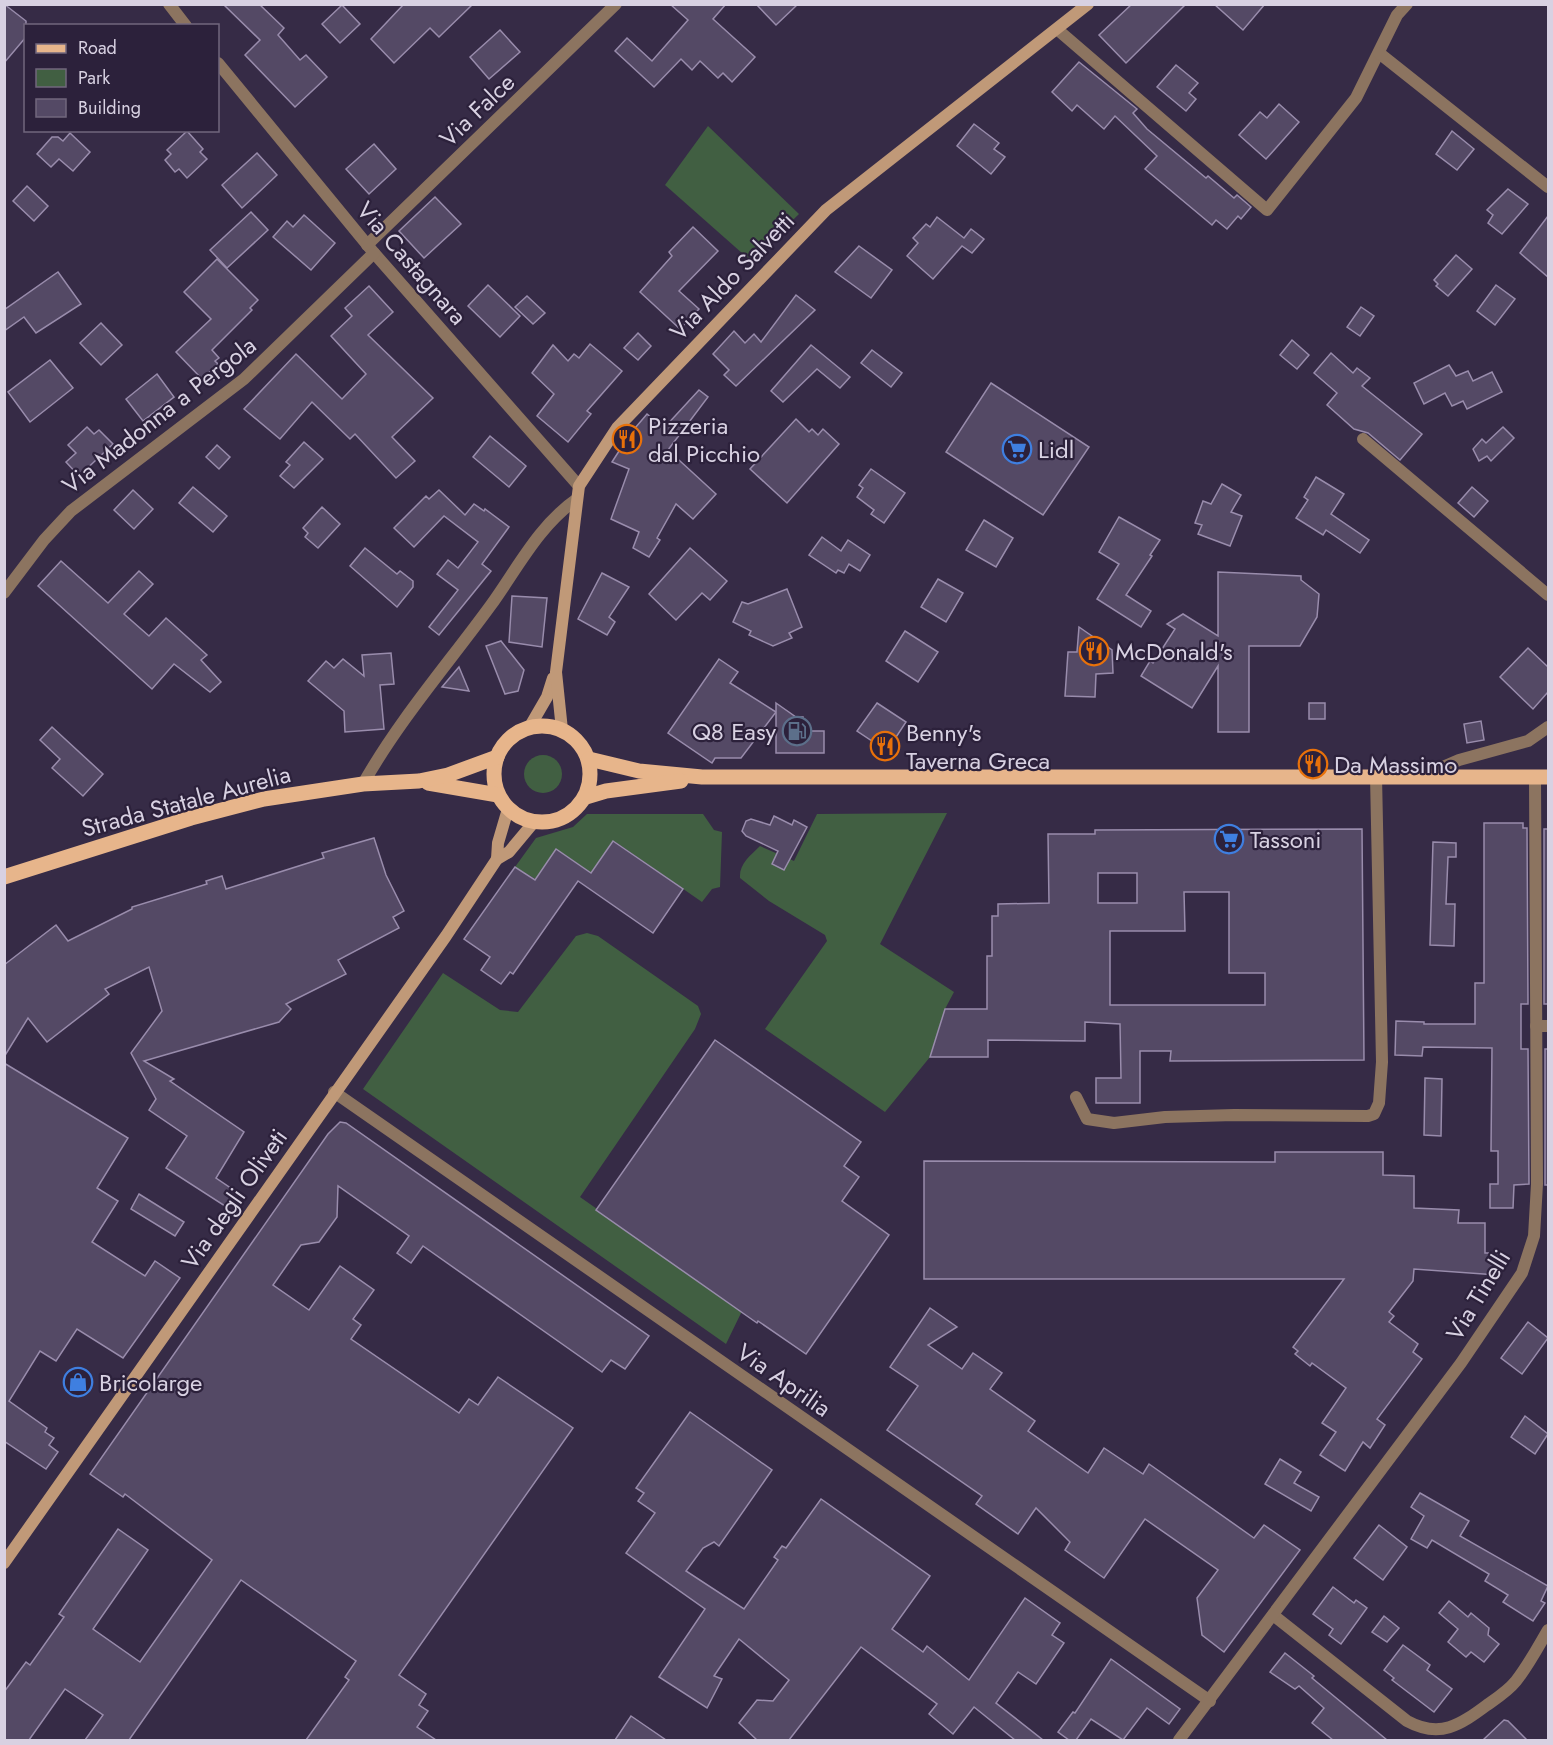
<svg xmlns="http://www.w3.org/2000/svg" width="1553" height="1745" viewBox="0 0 1553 1745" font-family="Jost,sans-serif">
  <rect width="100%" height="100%" fill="#362b46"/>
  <g fill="#415f42">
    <path d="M708 126 799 214 751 261 665 185Z"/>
    <circle cx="543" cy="774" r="19"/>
    <path d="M947 813 880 944 954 992 945 1009 930 1057 885 1112 765 1029 827 941 825 935 769 901 740 878C739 864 750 856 760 846L794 861 817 814Z"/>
    <path d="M587 814H703L714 830 722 832 720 887 712 889 702 902 614 841 591 873 556 849 539 881 515 867 536 838 573 827Z"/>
    <path d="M587 933 598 936 698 1006 701 1014 695 1029 580 1197 742 1311 726 1344 363 1089 443 973 500 1010 518 1012 576 936Z"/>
  </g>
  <g fill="#544965" stroke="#998cac" stroke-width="1.5" fill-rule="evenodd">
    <path d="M4 4 26 21V37L4 63Z"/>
    <path d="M223 4H259L284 28 278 35 300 60 306 55 327 77 295 107 245 55 260 40Z"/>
    <path d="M404 4H473L439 37 430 28 394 63 371 39Z"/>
    <path d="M670 4H726L713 19 755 57 732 82 723 73 718 78 700 61 692 70 681 59 654 87 615 51 627 38 652 61 688 20Z"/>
    <path d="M756 4H798L776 25Z"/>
    <path d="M1132 4H1186L1126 63 1099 35Z"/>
    <path d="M1214 4H1265L1243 30Z"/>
    <path d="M342 5 360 24 340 43 322 24Z"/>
    <path d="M500 30 520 52 489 79 470 57Z"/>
    <path d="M1079 62 1137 109 1133 113 1147 129 1206 178 1208 176 1234 198 1237 195 1251 207 1241 219 1238 216 1227 229 1216 220 1212 225 1145 169 1157 156 1115 116 1104 129 1077 105 1072 111 1052 92Z"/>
    <path d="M1176 65 1198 83 1189 93 1196 99 1186 111 1157 87Z"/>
    <path d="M1279 104 1299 122 1266 159 1239 135 1260 112 1267 118Z"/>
    <path d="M974 124 999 143 994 149 1005 157 991 174 957 146Z"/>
    <path d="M187 131 203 149 200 152 207 159 187 178 179 169 175 172 165 160 171 154 167 150Z"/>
    <path d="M1452 131 1474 149 1457 170 1436 154Z"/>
    <path d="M70 133 90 152 73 171 59 159 51 167 37 154 52 137H58L63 141Z"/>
    <path d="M374 144 396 169 369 194 346 169Z"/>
    <path d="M257 153 277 175 242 208 222 185Z"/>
    <path d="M27 186 48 206 34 221 13 201Z"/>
    <path d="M1508 189 1528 204 1502 234 1488 223 1493 215 1487 210Z"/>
    <path d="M435 197 461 224 424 258 399 231Z"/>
    <path d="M251 212 268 230 227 268 210 250Z"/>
    <path d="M304 215 335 243 311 270 273 237 287 221 293 227Z"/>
    <path d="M1548 216V277L1520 253Z"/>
    <path d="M937 217 964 238 971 229 984 239 972 253 962 246 933 279 907 256 918 243 913 238 926 224 930 227Z"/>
    <path d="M693 227 718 251 679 291 699 309 680 329 640 292 672 256 669 252Z"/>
    <path d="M859 246 892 270 871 298 835 272Z"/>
    <path d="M1456 255 1472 269 1448 296 1436 286 1438 284 1434 280Z"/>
    <path d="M217 259 258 300 250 308 252 310 212 350 219 358 215 361 218 364 202 379 176 352 211 319 184 292Z"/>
    <path d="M58 272 81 304 36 333 24 317 4 331V310Z"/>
    <path d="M488 285 520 316 500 337 468 306Z"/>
    <path d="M1496 285 1515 299 1495 325 1477 311Z"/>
    <path d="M369 286 393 312 368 335 433 398 392 437 415 461 396 478 355 434 350 439 312 402 280 439 244 409 296 354 342 399 366 374 331 336 352 316 345 308Z"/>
    <path d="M796 295 815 310 736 386 724 375 729 370 713 354 734 331 745 343 754 334 761 342Z"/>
    <path d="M527 296 545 313 533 324 515 307Z"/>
    <path d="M1361 307 1374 316 1360 336 1347 327Z"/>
    <path d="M101 323 122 345 101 365 80 343Z"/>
    <path d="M638 333 651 346 638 360 624 348Z"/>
    <path d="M1292 340 1309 355 1297 369 1280 355Z"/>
    <path d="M590 344 622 371 587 411 591 414 568 442 537 416 554 394 532 373 553 345 568 361 574 354 579 358Z"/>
    <path d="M811 345 850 377 840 388 817 369 783 402 771 391Z"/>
    <path d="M872 350 902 373 891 387 861 363Z"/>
    <path d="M1331 353 1353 373 1357 368 1370 378 1362 386 1422 434 1400 460 1368 433 1354 429 1327 405 1337 393 1314 373Z"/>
    <path d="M50 360 73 388 30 422 8 392Z"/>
    <path d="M1449 365 1456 376 1468 371 1473 381 1492 372 1502 392 1467 409 1463 401 1452 406 1445 393 1424 404 1414 383Z"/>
    <path d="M157 374 174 397 143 421 126 399Z"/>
    <path d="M991 383 1089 447 1043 515 946 452Z"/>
    <path d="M699 390 708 397 668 450 716 494 693 519 676 504 657 538 660 540 649 557 633 548 639 532 611 519 629 469 612 462 630 434 647 414 664 428Z"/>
    <path d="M796 419 809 432 812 429 818 435 823 429 839 444 787 503 750 469Z"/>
    <path d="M87 427 94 434 99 430 113 444 79 476 66 462 76 453 68 445Z"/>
    <path d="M1503 427 1514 438 1491 461 1487 456 1479 461 1473 449 1482 439 1486 443Z"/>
    <path d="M490 436 526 466 509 487 473 457Z"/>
    <path d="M304 442 323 459 294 488 280 476 290 465 286 462Z"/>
    <path d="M217 445 230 457 219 469 206 457Z"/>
    <path d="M871 469 905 493 884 523 871 514 874 510 857 497 863 488 859 485Z"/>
    <path d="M1316 477 1344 494 1331 514 1369 540 1360 553 1326 530 1323 535 1296 518 1308 500 1304 497Z"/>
    <path d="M1222 484 1241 495 1231 512 1242 516 1230 546 1198 534 1202 525 1195 523 1203 501 1211 504Z"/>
    <path d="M193 487 227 516 213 532 179 503Z"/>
    <path d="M1472 487 1488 501 1474 517 1458 503Z"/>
    <path d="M133 490 153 509 134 529 114 510Z"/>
    <path d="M439 490 465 515 474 504 484 511 485 509 509 527 482 564 491 571 439 635 429 627 458 590 437 574 448 560 458 568 478 542 444 516 414 547 394 528 426 496 429 499Z"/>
    <path d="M322 507 340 524 318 548 305 537 308 533 303 528Z"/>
    <path d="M1119 517 1160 540 1150 555 1152 556 1126 595 1151 611 1141 627 1097 599 1119 564 1099 552Z"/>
    <path d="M984 520 1013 538 996 567 966 550Z"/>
    <path d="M822 537 841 551 848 540 870 555 860 571 849 564 844 573 838 570 836 573 809 555Z"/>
    <path d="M365 548 397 574 400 571 413 581V587L397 607 350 566Z"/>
    <path d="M690 548 727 581 710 600 702 593 676 620 649 594Z"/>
    <path d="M61 561 108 603 139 571 153 584 124 614 149 636 166 618 207 655 201 660 221 682 210 692 174 664 152 689 38 586Z"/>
    <path d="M1218 572 1301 576V580L1319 594 1317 617 1300 646H1249V732H1218V666L1192 708 1141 676 1150 661 1153 663 1175 629 1167 624 1183 614 1218 636Z"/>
    <path d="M602 573 629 587 609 617 615 622 607 635 578 619Z"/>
    <path d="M938 579 963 593 946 622 921 607Z"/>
    <path d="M787 589 802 627 789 633 792 638 773 646 749 635 751 631 733 622 742 602 748 604Z"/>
    <path d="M512 596 547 598 542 647 509 642Z"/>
    <path d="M1079 627 1112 650 1113 673 1096 674 1095 697 1065 696 1068 652H1077Z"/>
    <path d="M905 631 938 652 918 682 886 661Z"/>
    <path d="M501 641 524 670 518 691 505 694 486 646Z"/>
    <path d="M1528 648 1548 667V692L1533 709 1500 677Z"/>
    <path d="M391 653 394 684 380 685 384 729 345 732 344 711 308 681 326 661 334 668 343 659 364 676 362 655Z"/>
    <path d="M719 659 738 672 730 683 776 712 741 758H715L712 763 668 733Z"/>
    <path d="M459 667 469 691 442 687Z"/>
    <path d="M776 703 796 717H803V731H824V753H776Z"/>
    <path d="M877 703 906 722 887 751 857 731Z"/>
    <rect x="1309" y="703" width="16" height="16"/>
    <path d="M1481 721 1484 740 1467 743 1464 724Z"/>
    <path d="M52 727 103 774 83 796 52 768 60 759 40 740Z"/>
    <path d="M774 816 792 825 794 820 807 827 784 870 772 864 778 851 746 836 742 831 746 821 751 819 770 825Z"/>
    <path d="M1484 823H1523V828H1527L1528 1004H1521V1049H1528L1529 1184 1514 1185 1513 1208H1490V1184H1498V1151H1491L1492 1048 1423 1047 1422 1056 1395 1055 1396 1021 1424 1022V1024H1475V983H1484Z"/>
    <path d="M1362 829 1364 1060 1170 1061 1171 1051H1140V1103H1096V1078H1121L1120 1024 1085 1022V1041L988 1040V1057H930L945 1009H987V956H992V916H998V904L1049 903 1048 834H1095V830ZM1098 873H1137V903H1098ZM1184 892H1229V973H1265V1005H1110V931H1185Z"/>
    <rect x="1544" y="829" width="4" height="175"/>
    <path d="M374 838 386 875 404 911 393 917 399 928 338 960 346 974 286 1004 291 1009 279 1022 144 1061 174 1079 170 1081 244 1132 216 1178 238 1193 228 1208 166 1168 187 1136 149 1110 156 1099 131 1053 162 1011 149 967 105 989 109 994 47 1042 28 1018 4 1057V965L56 925 68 941 132 909V907L207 884 206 881 222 876 226 889 324 858 322 853Z"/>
    <path d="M613 841 683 889 653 933 578 881 513 974 510 972 501 984 481 970 490 957 464 939 515 867 535 880 556 849 591 873Z"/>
    <path d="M1433 842 1456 843V857H1448L1446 904H1455L1454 946 1430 945Z"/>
    <path d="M715 1040 861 1142 844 1166 859 1177 842 1201 889 1235 806 1354 758 1321 757 1323 596 1210Z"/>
    <rect x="1545" y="1049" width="3" height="136"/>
    <path d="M4 1063 128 1138 97 1188 118 1201 92 1242 145 1276 155 1261 180 1278 123 1358 77 1329 56 1361 40 1351 9 1401 47 1428 45 1432 54 1438 49 1445 58 1452 46 1469 4 1441Z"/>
    <path d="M1425 1078 1442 1079 1441 1136 1424 1135Z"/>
    <path d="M340 1122 346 1123 649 1336 625 1369 611 1360 602 1372 423 1246 411 1263 397 1253 409 1236 338 1186 337 1217 319 1242 301 1245 273 1285 309 1310 340 1266 374 1290 353 1319 361 1325 351 1339 459 1413 469 1399 478 1405 498 1377 573 1428 399 1675 426 1694 419 1705 428 1711 417 1727 436 1740H306L349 1680 345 1677 356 1661 241 1580 129 1740H85L103 1715 65 1689 29 1740H4V1692L26 1662 30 1665 64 1617 59 1614 118 1529 148 1550 93 1629 140 1662 212 1560 125 1494 123 1497 90 1474 328 1134Z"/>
    <path d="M1275 1152H1383V1175L1414 1176V1208L1459 1210 1458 1223H1485V1253H1498L1497 1275 1414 1269 1413 1281 1389 1312 1394 1316 1389 1322 1418 1344 1413 1352 1422 1359 1377 1419 1385 1425 1370 1448 1363 1442 1345 1471 1320 1455 1336 1432 1322 1423 1346 1388 1312 1363 1310 1366 1295 1354 1298 1351 1293 1347 1344 1279H924V1161L1275 1162Z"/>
    <path d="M139 1194 184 1222 175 1236 131 1209Z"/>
    <path d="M930 1308 957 1327 928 1345 962 1369 973 1353 1002 1373 990 1389 1035 1421 1028 1431 1088 1473 1104 1448 1143 1474 1149 1464 1254 1538 1264 1525 1300 1550 1224 1652 1202 1635 1197 1598 1218 1570 1145 1519 1104 1578 1065 1550 1070 1542 1036 1508 1018 1534 976 1504 982 1496 887 1430 918 1386 890 1367Z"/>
    <path d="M1528 1322 1548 1338 1522 1374 1501 1358Z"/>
    <path d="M690 1412 772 1470 719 1546 714 1542 703 1548 686 1571 744 1609 778 1560 774 1557 782 1546 786 1548 821 1499 930 1576 892 1629 923 1652 927 1646 969 1680 1025 1598 1060 1623 1052 1635 1064 1643 1036 1684 1018 1672 996 1703 1043 1740H1015L974 1707 953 1734 929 1714 937 1704 861 1647 789 1740H757L739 1723 757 1700 773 1701 789 1680 739 1639 714 1676 722 1679 707 1708 659 1677 705 1609 626 1553 655 1513 638 1501 644 1493 636 1488Z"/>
    <path d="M1525 1416 1548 1434 1535 1454 1511 1437Z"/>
    <path d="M1280 1459 1301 1472 1294 1483 1319 1497 1311 1511 1265 1484Z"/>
    <path d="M1420 1493 1469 1521 1460 1536 1548 1586 1541 1601 1545 1603 1533 1621 1503 1602 1508 1595 1485 1581 1489 1574 1432 1540 1427 1548 1411 1539 1424 1516 1411 1507Z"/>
    <path d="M1379 1525 1407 1547 1383 1580 1354 1558Z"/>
    <path d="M1333 1587 1354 1603 1356 1600 1367 1608 1341 1644 1329 1635 1333 1629 1313 1614Z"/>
    <path d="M1449 1601 1468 1617 1471 1613 1489 1628 1488 1635 1499 1644 1484 1662 1471 1652 1466 1657 1448 1642 1458 1629 1439 1613Z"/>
    <path d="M1384 1616 1399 1628 1387 1642 1372 1632Z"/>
    <path d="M1403 1645 1430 1665 1427 1670 1452 1689 1434 1712 1392 1680 1394 1678 1384 1670Z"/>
    <path d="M1285 1653 1314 1676 1312 1678 1387 1740H1333L1312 1723 1324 1708 1299 1686 1295 1689 1270 1672Z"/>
    <path d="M1111 1659 1180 1709 1169 1724 1147 1708 1123 1740 1091 1719 1076 1740H1069L1058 1732 1073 1712 1075 1713Z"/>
    <path d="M631 1716 666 1740H615Z"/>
    <path d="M1504 1720 1508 1721 1527 1740H1483Z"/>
  </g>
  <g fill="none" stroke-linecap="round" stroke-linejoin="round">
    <g stroke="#8c7460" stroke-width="12">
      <path d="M169 4 186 26"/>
      <path d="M1058 30 1267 210 1356 98 1397 15 1407 4"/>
      <path d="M1379 53 1548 187"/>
      <path d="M218 63 374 253 579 486"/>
      <path d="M367 245 616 4"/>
      <path d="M1363 439 1548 595"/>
      <path d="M4 593 44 540 71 511 244 379 374 253"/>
      <path d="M1422 776 1459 760 1528 741 1548 727"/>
      <path d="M363 784C399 720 448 664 491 605 517 569 539 525 577 499"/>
      <path d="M1536 1026H1548"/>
      <path d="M334 1092 1210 1701"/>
      <path d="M1076 1097 1087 1119 1114 1123 1165 1117 1234 1115 1368 1116 1374 1114 1379 1103 1382 1062 1376 776"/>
      <path d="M1273 1615 1407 1721C1440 1739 1460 1725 1487 1705 1497 1698 1508 1691 1516 1681 1528 1666 1538 1647 1548 1630"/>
      <path d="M1179 1740 1461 1363 1522 1273 1534 1236 1537 1184 1535 777"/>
    </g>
    <g stroke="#c09978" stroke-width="12">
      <path d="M529 728 547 697 553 678"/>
      <path d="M562 730 556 672 579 486 617 428 826 210 1088 4"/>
      <path d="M497 859 498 843 508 809"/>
      <path d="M4 1563 446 936 497 859 509 852 534 822"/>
    </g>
    <g stroke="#e7b58b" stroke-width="15">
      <circle cx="542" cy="774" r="48"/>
      <path d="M589 759 639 771 702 777H1548"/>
      <path d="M428 783 498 795"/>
      <path d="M586 797 606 791 681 781"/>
      <path d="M4 877 191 818 264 799 363 784 419 781 448 775 497 757"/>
    </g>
  </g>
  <defs>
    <g id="restaurant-ring" transform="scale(1.5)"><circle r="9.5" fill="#2c213b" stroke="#e8710a" stroke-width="1.5"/><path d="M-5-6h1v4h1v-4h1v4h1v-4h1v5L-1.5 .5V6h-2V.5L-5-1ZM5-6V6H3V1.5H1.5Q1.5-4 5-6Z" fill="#e8710a"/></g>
    <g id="supermarket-ring" transform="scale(1.5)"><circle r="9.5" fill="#2c213b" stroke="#3f7fe0" stroke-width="1.5"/><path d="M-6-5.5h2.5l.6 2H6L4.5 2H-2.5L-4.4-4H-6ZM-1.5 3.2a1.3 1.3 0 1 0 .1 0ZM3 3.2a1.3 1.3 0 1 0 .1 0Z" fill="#3f7fe0"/></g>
    <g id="fuel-ring" transform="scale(1.5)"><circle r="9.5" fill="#2c213b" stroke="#5c6f8a" stroke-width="1.5"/><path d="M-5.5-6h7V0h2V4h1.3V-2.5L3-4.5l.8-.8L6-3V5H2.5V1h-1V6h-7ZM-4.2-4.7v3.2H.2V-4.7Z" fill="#5c6f8a"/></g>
    <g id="shop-ring" transform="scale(1.5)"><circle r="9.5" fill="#2c213b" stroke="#3f7fe0" stroke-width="1.5"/><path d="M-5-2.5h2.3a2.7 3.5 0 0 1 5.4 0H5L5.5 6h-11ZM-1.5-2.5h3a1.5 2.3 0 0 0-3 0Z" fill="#3f7fe0"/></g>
  </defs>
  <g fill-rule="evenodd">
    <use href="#restaurant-ring" x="627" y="439"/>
    <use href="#supermarket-ring" x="1017" y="449"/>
    <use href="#restaurant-ring" x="1094" y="651"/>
    <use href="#fuel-ring" x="797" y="731"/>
    <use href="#restaurant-ring" x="885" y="746"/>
    <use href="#restaurant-ring" x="1313" y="764"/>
    <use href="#supermarket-ring" x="1229" y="839"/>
    <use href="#shop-ring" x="78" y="1382"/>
  </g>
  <g text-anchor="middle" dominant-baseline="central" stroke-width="4.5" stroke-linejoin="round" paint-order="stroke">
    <g font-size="24" fill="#d8d1e2" stroke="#2c213b">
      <text transform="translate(477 110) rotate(-44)">Via Falce</text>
      <text transform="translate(412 263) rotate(49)">Via Castagnara</text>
      <text transform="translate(732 276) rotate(-46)">Via Aldo Salvetti</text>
      <text transform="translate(159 415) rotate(-38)">Via Madonna a Pergola</text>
      <text transform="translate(186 801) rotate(-15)">Strada Statale Aurelia</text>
      <text transform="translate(234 1199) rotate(-55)">Via degli Oliveti</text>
      <text transform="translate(1478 1295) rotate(-59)">Via Tinelli</text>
      <text transform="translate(784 1380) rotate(35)">Via Aprilia</text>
    </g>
    <g font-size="24" fill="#d8d1e2" stroke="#2c213b" text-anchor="start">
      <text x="648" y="425">Pizzeria<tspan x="648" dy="28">dal Picchio</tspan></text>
      <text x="1038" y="449">Lidl</text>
      <text x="1115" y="651">McDonald's</text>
      <text x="776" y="731" text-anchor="end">Q8 Easy</text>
      <text x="906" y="732">Benny's<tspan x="906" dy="28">Taverna Greca</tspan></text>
      <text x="1334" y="764">Da Massimo</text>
      <text x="1250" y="839">Tassoni</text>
      <text x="99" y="1382">Bricolarge</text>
    </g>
  </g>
  <rect width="1553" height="1745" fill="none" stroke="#d8d1e2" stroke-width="12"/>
  <rect x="24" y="24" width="195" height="108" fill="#2c213b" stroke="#71677e" stroke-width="1.5"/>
  <rect x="36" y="44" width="30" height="9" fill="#e7b58b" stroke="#71677e" stroke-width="1.5"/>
  <text x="78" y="54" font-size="18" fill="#d8d1e2">Road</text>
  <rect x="36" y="69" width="30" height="18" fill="#415f42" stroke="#71677e" stroke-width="1.5"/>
  <text x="78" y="84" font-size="18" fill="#d8d1e2">Park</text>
  <rect x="36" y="99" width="30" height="18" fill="#544965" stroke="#71677e" stroke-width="1.5"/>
  <text x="78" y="114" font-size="18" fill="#d8d1e2">Building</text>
</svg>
